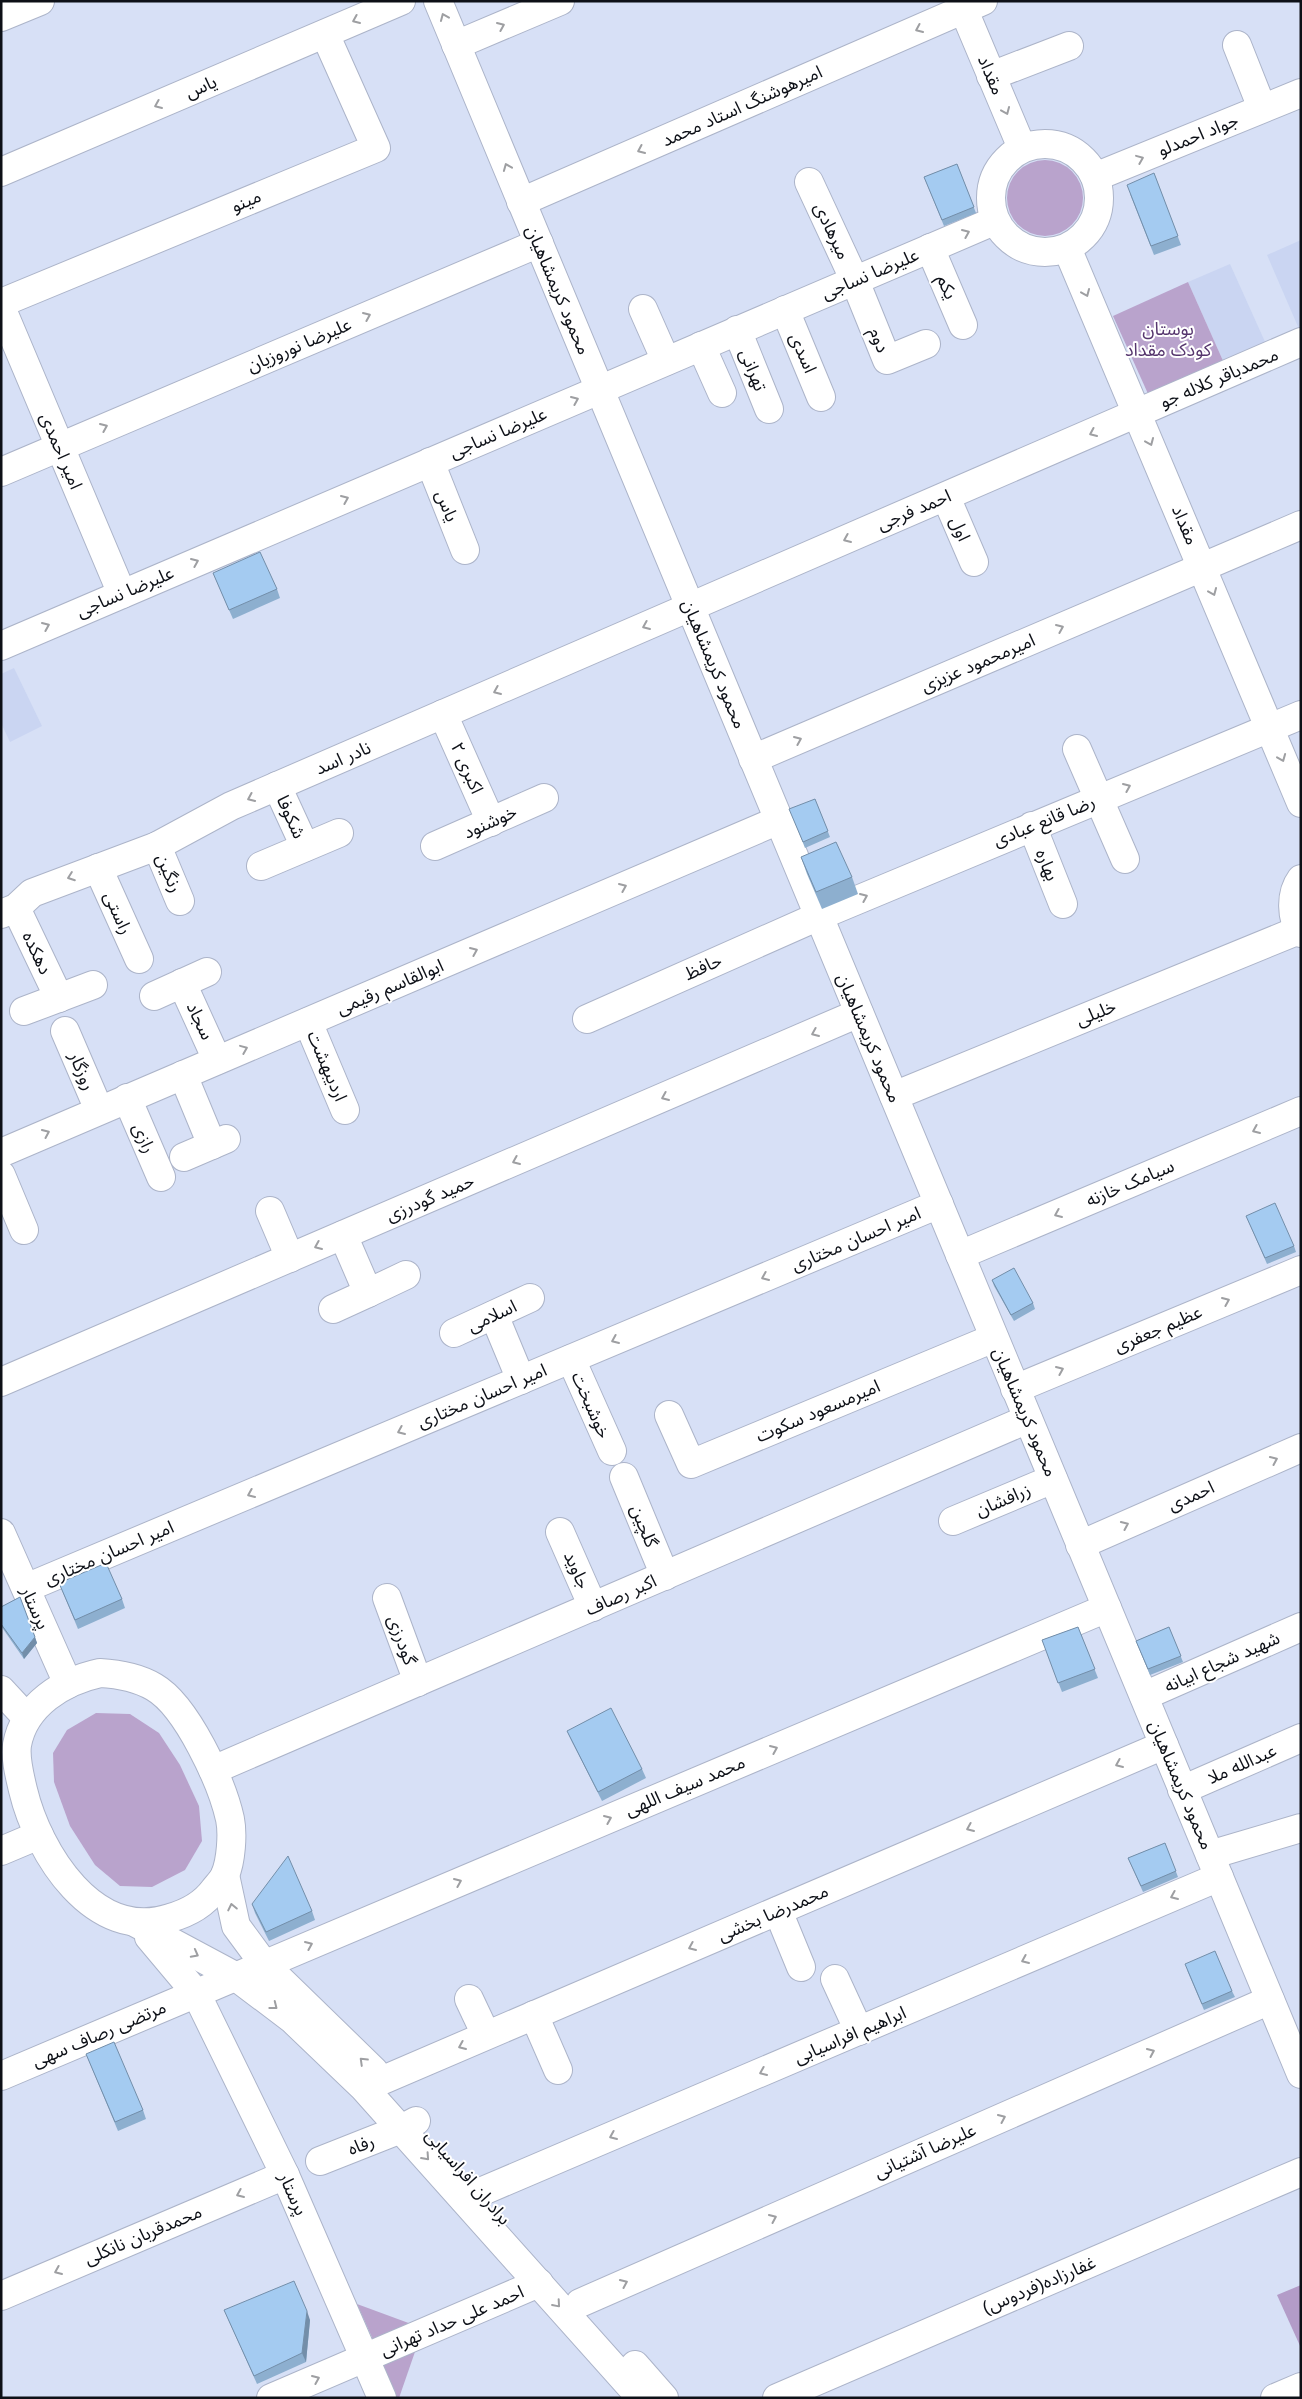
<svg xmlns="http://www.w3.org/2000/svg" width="1302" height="2399" viewBox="0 0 1302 2399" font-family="Arial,'Noto Sans Arabic',sans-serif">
  <rect width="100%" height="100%" fill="#d7e0f6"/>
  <g fill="#cad5f2">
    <path d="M1301 240V328L1299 329 1267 255Z"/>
    <path d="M1230 264 1266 344 1224 363 1188 282Z"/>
    <path d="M14 668 42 726 10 742 1 723V674Z"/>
  </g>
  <g fill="#b9a3cc">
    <circle cx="1045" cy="198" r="38"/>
    <path d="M1188 282 1224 363 1149 396 1113 316Z"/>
    <path d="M96 1713 130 1714 159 1733 180 1765 199 1806 202 1841 185 1870 152 1887 120 1886 95 1865 70 1826 54 1782 53 1753 67 1730Z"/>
    <path d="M357 2304 414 2325 374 2342Z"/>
    <path d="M417 2346 399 2398H391L376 2363Z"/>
  </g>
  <path fill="#b39cc8" d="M1301 2285V2348L1277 2295Z"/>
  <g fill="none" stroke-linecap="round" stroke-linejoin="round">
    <g stroke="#acb4c9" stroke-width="30">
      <g id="minor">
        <path d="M438 1 1301 2074"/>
        <path d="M960 1 1022 148"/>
        <path d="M1 17 40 1"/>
        <path d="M456 45 560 1"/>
        <path d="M1237 45 1262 108"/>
        <path d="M991 76 1069 46"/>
        <circle cx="1045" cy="198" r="54"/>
        <path d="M1 172 401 1"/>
        <path d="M1095 177 1301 93"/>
        <path d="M809 182 855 281 887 360 926 344"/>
        <path d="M521 202 983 1"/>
        <path d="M930 248 963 325"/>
        <path d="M1067 248 1301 803"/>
        <path d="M1 303 376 148 325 34"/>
        <path d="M1 307 122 594"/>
        <path d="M643 309 666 361"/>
        <path d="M785 310 821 397"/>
        <path d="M737 330 769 409"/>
        <path d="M701 346 722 393"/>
        <path d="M430 462 465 550"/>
        <path d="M1 472 539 243"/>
        <path d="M946 497 974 562"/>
        <path d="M1 646 994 221"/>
        <path d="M443 714 491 822"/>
        <path d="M1077 749 1125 859"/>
        <path d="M753 759 1301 525"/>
        <path d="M277 786 305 847"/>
        <path d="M1032 826 1063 904"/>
        <path d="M157 846 180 901"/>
        <path d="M435 846 544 798"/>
        <path d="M261 866 339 833"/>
        <path d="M98 868 139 959"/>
        <path d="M1301 879C1290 894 1291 918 1301 933"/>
        <path d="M16 908 59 998"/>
        <path d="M1 914 16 908 32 893 157 846 231 806 1301 342"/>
        <path d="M182 983 217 1060"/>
        <path d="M154 996 207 972"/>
        <path d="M24 1011 93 985"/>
        <path d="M587 1019 819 916 1301 715"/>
        <path d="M308 1022 345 1110"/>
        <path d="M65 1031 99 1110"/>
        <path d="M183 1075 212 1145"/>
        <path d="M894 1096 1299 930"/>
        <path d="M127 1098 161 1177"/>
        <path d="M1 1153 779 820"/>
        <path d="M184 1157 226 1139"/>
        <path d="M1 1175 24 1230"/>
        <path d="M270 1211 290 1258"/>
        <path d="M343 1235 368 1293 406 1275"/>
        <path d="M960 1255 1301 1111"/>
        <path d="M333 1309 368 1293"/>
        <path d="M494 1315 521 1380"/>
        <path d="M454 1333 530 1298"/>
        <path d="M571 1359 612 1451"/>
        <path d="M1 1382 859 1013"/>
        <path d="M1015 1389 1301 1270"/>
        <path d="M669 1415 691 1464 994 1338"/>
        <path d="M624 1477 665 1576"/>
        <path d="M953 1521 1053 1479"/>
        <path d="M560 1532 593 1607"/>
        <path d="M1 1533 68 1684"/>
        <path d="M1080 1545 1301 1448"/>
        <path d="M26 1588 939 1204"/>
        <path d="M387 1598 418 1682"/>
        <path d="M100 1673C119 1674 137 1677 154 1687 187 1706 222 1783 230 1819 233 1834 231 1861 225 1875 223 1880 217 1886 214 1890 203 1905 188 1913 170 1918 94 1943 38 1853 23 1790 20 1777 15 1759 17 1745 24 1705 63 1681 100 1673Z"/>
        <path d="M1 1690 27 1718"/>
        <path d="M1144 1696 1301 1627"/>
        <path d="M213 1770 1028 1419"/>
        <path d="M1182 1790 1301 1738"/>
        <path d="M1 1851 39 1835"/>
        <path d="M1210 1855 1301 1828"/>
        <path d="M225 1875 236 1926 264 1964 374 2071"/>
        <path d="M778 1911 801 1967"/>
        <path d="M136 1923 235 1976 292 2019 364 2088 641 2398"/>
        <path d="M149 1937 196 1993 285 2175 382 2398"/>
        <path d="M835 1979 859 2031"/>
        <path d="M469 1999 486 2035"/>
        <path d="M534 2015 558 2070"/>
        <path d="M1 2076 1107 1608"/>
        <path d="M383 2080 1164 1745"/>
        <path d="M320 2161 401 2129 416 2121"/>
        <path d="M464 2199 1219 1877"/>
        <path d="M1 2296 285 2175"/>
        <path d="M580 2303 1270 2000"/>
        <path d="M635 2365 664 2398"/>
        <path d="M271 2398 539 2283"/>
        <path d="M777 2398 1301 2172"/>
        <path d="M1275 2398 1301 2387"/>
      </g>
    </g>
    <use href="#minor" stroke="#fff" stroke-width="28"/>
  </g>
  <g fill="#8dafcf">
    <path d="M957 164 976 213 944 226 924 177Z"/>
    <path d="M1154 173 1181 245 1154 255 1130 194Z"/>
    <path d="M213 573 277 589 280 598 233 619Z"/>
    <path d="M815 799 830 837 805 848 792 815Z"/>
    <path d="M801 857 852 877 858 894 822 909 807 874Z"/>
    <path d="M1246 1216 1294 1246 1296 1252 1267 1264Z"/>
    <path d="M992 1280 1033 1303 1035 1309 1014 1321 994 1286Z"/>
    <path d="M59 1583 122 1599 125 1608 78 1629Z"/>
    <path d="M20 1597 37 1643 24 1659 1 1626V1607Z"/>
    <path d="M1078 1627 1098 1678 1062 1692 1042 1640Z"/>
    <path d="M1169 1627 1183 1662 1150 1675 1136 1641Z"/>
    <path d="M567 1731 642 1769 646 1778 602 1801 571 1740Z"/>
    <path d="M1165 1843 1178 1877 1143 1892 1128 1858Z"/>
    <path d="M252 1904 312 1911 315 1920 269 1941 255 1913Z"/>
    <path d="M1187 1970 1232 1991 1235 1997 1204 2010Z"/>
    <path d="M86 2054 143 2110 146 2119 118 2131Z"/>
    <path d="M224 2310 310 2320 306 2362 257 2384Z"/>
  </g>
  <g fill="#738ea9">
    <path d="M35 1637 37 1643 24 1659 22 1653Z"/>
    <path d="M307 2311 310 2320 306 2362 302 2353Z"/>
  </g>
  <g fill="#a4cbf1" stroke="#738ea9">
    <path d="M957 164 974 207 942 220 924 177Z"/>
    <path d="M1154 173 1178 236 1151 246 1127 185Z"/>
    <path d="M260 552 277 589 229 610 213 573Z"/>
    <path d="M815 799 828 831 803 842 789 809Z"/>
    <path d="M836 842 852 877 816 892 801 857Z"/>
    <path d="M1275 1203 1294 1246 1265 1258 1246 1216Z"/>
    <path d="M1014 1268 1033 1303 1011 1315 992 1280Z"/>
    <path d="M106 1563 122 1599 75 1620 59 1583Z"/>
    <path d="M20 1597 35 1637 22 1653 1 1624V1607Z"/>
    <path d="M1078 1627 1095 1669 1058 1683 1042 1640Z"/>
    <path d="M1169 1627 1181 1656 1148 1669 1136 1641Z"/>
    <path d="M611 1708 642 1769 598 1792 567 1731Z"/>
    <path d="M1165 1843 1176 1871 1141 1886 1128 1858Z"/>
    <path d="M288 1856 312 1911 266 1932 252 1904Z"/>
    <path d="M1215 1951 1232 1991 1202 2004 1185 1964Z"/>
    <path d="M114 2042 143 2110 115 2122 86 2054Z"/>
    <path d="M294 2281 307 2311 302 2353 254 2376 224 2310Z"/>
  </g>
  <defs><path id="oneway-chevron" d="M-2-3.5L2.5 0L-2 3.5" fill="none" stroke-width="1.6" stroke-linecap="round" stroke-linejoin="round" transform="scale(1.25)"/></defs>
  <g stroke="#9e9fa2">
    <use href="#oneway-chevron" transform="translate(444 17) rotate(-113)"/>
    <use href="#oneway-chevron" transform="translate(356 20) rotate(157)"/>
    <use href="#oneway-chevron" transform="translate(501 26) rotate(-23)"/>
    <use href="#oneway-chevron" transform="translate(919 29) rotate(156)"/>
    <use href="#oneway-chevron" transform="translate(158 105) rotate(157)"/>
    <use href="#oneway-chevron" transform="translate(1006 111) rotate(67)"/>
    <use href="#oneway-chevron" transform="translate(641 150) rotate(156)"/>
    <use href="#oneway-chevron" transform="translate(1140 159) rotate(-22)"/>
    <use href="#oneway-chevron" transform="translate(507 167) rotate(-112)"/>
    <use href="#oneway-chevron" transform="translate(966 233) rotate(-23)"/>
    <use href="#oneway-chevron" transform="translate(1086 293) rotate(67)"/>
    <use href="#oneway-chevron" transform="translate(367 316) rotate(-23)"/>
    <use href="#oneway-chevron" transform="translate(575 400) rotate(-23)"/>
    <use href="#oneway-chevron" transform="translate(104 427) rotate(-23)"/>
    <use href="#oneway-chevron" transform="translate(1093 433) rotate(156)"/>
    <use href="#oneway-chevron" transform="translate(1150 442) rotate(67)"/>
    <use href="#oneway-chevron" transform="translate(345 499) rotate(-23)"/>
    <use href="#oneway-chevron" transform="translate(847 539) rotate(157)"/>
    <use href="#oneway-chevron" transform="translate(195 562) rotate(-23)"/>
    <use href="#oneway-chevron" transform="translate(1213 592) rotate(67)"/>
    <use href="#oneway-chevron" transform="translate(46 626) rotate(-23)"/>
    <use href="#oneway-chevron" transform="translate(646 626) rotate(157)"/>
    <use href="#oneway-chevron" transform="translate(1060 628) rotate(-23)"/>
    <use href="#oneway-chevron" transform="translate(497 691) rotate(157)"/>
    <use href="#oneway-chevron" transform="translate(798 740) rotate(-23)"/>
    <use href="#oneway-chevron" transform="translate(1282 758) rotate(68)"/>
    <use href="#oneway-chevron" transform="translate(1127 787) rotate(-23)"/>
    <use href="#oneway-chevron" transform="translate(251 798) rotate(156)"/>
    <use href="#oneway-chevron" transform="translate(71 877) rotate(160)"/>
    <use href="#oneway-chevron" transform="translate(623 887) rotate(-23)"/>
    <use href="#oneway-chevron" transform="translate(864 897) rotate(-23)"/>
    <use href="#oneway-chevron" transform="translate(474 951) rotate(-23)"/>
    <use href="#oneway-chevron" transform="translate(815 1033) rotate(157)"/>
    <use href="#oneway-chevron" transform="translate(244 1049) rotate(-22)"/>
    <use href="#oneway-chevron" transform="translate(665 1097) rotate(157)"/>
    <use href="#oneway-chevron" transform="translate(1256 1130) rotate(157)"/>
    <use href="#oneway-chevron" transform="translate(46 1133) rotate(-24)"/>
    <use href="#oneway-chevron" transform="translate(516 1161) rotate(157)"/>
    <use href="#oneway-chevron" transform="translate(1058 1214) rotate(157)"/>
    <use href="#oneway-chevron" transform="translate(318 1246) rotate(157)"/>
    <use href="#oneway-chevron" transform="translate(765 1277) rotate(157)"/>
    <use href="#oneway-chevron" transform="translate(1226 1301) rotate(-23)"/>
    <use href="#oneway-chevron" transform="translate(615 1340) rotate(157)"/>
    <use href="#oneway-chevron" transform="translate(1060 1370) rotate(-23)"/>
    <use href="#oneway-chevron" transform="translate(401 1431) rotate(157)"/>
    <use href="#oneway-chevron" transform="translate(1274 1460) rotate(-24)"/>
    <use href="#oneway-chevron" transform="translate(251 1494) rotate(157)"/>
    <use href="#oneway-chevron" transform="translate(1125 1525) rotate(-24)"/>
    <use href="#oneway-chevron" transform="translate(774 1749) rotate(-23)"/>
    <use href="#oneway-chevron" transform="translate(1119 1764) rotate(157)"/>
    <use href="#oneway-chevron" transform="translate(608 1819) rotate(-23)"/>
    <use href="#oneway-chevron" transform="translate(970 1828) rotate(157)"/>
    <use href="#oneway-chevron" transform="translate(458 1882) rotate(-23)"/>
    <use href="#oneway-chevron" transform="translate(1174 1896) rotate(157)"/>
    <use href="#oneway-chevron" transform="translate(232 1907) rotate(-102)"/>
    <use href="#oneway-chevron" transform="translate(309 1945) rotate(-23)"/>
    <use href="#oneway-chevron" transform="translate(692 1947) rotate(157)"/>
    <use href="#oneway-chevron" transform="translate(195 1954) rotate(28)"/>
    <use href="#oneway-chevron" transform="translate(1025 1960) rotate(157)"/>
    <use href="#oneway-chevron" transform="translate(274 2006) rotate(38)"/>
    <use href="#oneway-chevron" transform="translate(462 2046) rotate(157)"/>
    <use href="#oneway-chevron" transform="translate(1151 2052) rotate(-24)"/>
    <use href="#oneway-chevron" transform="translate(363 2061) rotate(-136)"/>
    <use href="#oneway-chevron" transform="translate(763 2072) rotate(157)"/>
    <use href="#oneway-chevron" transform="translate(1002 2118) rotate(-24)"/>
    <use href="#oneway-chevron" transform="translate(613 2136) rotate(157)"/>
    <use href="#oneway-chevron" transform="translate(426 2157) rotate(48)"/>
    <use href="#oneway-chevron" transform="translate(240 2194) rotate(157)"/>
    <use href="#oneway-chevron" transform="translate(773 2218) rotate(-24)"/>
    <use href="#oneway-chevron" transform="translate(58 2271) rotate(157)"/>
    <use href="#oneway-chevron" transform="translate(624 2283) rotate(-24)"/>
    <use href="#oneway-chevron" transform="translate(557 2304) rotate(49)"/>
    <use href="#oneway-chevron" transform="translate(316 2379) rotate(-23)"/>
  </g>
  <g text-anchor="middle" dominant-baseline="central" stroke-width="4" stroke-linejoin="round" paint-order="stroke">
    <g font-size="18" fill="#0d1017" stroke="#fff">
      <text transform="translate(991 75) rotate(67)">مقداد</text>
      <text transform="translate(201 87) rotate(-23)">یاس</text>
      <text transform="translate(742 106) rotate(-24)">امیرهوشنگ استاد محمد</text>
      <text transform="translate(1198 135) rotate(-22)">جواد احمدلو</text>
      <text transform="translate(246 201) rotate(-23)">مینو</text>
      <text transform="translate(832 231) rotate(65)">میرهادی</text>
      <text transform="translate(870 274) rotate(-23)">علیرضا نساجی</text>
      <text transform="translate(947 287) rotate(67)">یکم</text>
      <text transform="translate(558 290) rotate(67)">محمود کریمشاهیان</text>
      <text transform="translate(879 340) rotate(68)">دوم</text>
      <text transform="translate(299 345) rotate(-23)">علیرضا نوروزیان</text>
      <text transform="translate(803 353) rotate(67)">اسدی</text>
      <text transform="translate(753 370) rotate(68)">تهرانی</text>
      <text transform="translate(1219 378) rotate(-23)">محمدباقر کلاله جو</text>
      <text transform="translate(498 433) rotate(-23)">علیرضا نساجی</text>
      <text transform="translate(61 451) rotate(67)">امیر احمدی</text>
      <text transform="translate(447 506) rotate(68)">یاس</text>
      <text transform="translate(914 510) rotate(-23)">احمد فرجی</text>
      <text transform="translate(1185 525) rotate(67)">مقداد</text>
      <text transform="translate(960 529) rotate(66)">اول</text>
      <text transform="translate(125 592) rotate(-23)">علیرضا نساجی</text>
      <text transform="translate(978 663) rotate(-23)">امیرمحمود عزیزی</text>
      <text transform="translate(714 664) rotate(67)">محمود کریمشاهیان</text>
      <text transform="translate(343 758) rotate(-23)">نادر اسد</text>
      <text transform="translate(467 768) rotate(66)">اکبری ۲</text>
      <text transform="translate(291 817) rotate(66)">شکوفا</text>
      <text transform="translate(1044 821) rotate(-22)">رضا قانع عبادی</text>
      <text transform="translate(490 822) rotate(-24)">خوشنود</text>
      <text transform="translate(1047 865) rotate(68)">بهاره</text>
      <text transform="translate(169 873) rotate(67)">رنگین</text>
      <text transform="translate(118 913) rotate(66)">راستی</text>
      <text transform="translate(37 953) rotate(65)">دهکده</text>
      <text transform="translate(703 967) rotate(-24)">حافظ</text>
      <text transform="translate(390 987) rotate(-23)">ابوالقاسم رقیمی</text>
      <text transform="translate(1096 1013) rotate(-22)">خلیلی</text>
      <text transform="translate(200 1021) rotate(65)">سجاد</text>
      <text transform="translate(869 1038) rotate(67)">محمود کریمشاهیان</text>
      <text transform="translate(327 1066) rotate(67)">اردیبهشت</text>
      <text transform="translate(82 1071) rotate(67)">روزگار</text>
      <text transform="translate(144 1138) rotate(66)">رازی</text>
      <text transform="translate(1130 1183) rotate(-23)">سیامک خازنه</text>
      <text transform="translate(430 1198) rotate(-23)">حمید گودرزی</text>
      <text transform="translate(856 1239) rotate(-23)">امیر احسان مختاری</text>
      <text transform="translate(492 1316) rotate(-25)">اسلامی</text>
      <text transform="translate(1158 1329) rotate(-23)">عظیم جعفری</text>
      <text transform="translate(482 1396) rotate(-23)">امیر احسان مختاری</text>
      <text transform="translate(591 1405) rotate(66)">خوشبخت</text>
      <text transform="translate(818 1411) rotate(-23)">امیرمسعود سکوت</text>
      <text transform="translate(1025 1412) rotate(67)">محمود کریمشاهیان</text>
      <text transform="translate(1191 1496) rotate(-24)">احمدی</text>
      <text transform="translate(1003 1500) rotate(-23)">زرافشان</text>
      <text transform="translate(644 1526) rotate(68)">گلچین</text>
      <text transform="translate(109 1553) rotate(-23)">امیر احسان مختاری</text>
      <text transform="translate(577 1570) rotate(66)">جاوید</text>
      <text transform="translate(621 1595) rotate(-24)">اکبر رصاف</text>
      <text transform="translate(35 1608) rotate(66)">پرستار</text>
      <text transform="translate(402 1640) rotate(70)">گودرزی</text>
      <text transform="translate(1222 1662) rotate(-24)">شهید شجاع ابیانه</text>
      <text transform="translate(1242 1764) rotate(-24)">عبدالله ملا</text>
      <text transform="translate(1181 1785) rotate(67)">محمود کریمشاهیان</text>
      <text transform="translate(685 1786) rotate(-23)">محمد سیف اللهی</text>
      <text transform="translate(773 1913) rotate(-23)">محمدرضا بخشی</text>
      <text transform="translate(99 2034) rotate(-23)">مرتضی رصاف سهی</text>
      <text transform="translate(850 2035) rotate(-23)">ابراهیم افراسیابی</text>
      <text transform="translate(361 2145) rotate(-21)">رفاه</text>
      <text transform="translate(925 2151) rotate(-24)">علیرضا آشتیانی</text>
      <text transform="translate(468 2177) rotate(49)">برادران افراسیابی</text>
      <text transform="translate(293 2194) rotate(66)">پرستار</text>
      <text transform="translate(143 2235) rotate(-23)">محمدقربان نانکلی</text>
      <text transform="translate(1039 2285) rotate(-23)">غفارزاده(فردوس)</text>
      <text transform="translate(452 2321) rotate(-23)">احمد علی حداد تهرانی</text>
    </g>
    <g font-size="18" fill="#55356d" stroke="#fff">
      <text x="1168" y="329">بوستان<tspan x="1168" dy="21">کودک مقداد</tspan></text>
    </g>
  </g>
  <rect width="1302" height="2399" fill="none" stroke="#0d1017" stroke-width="5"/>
</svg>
